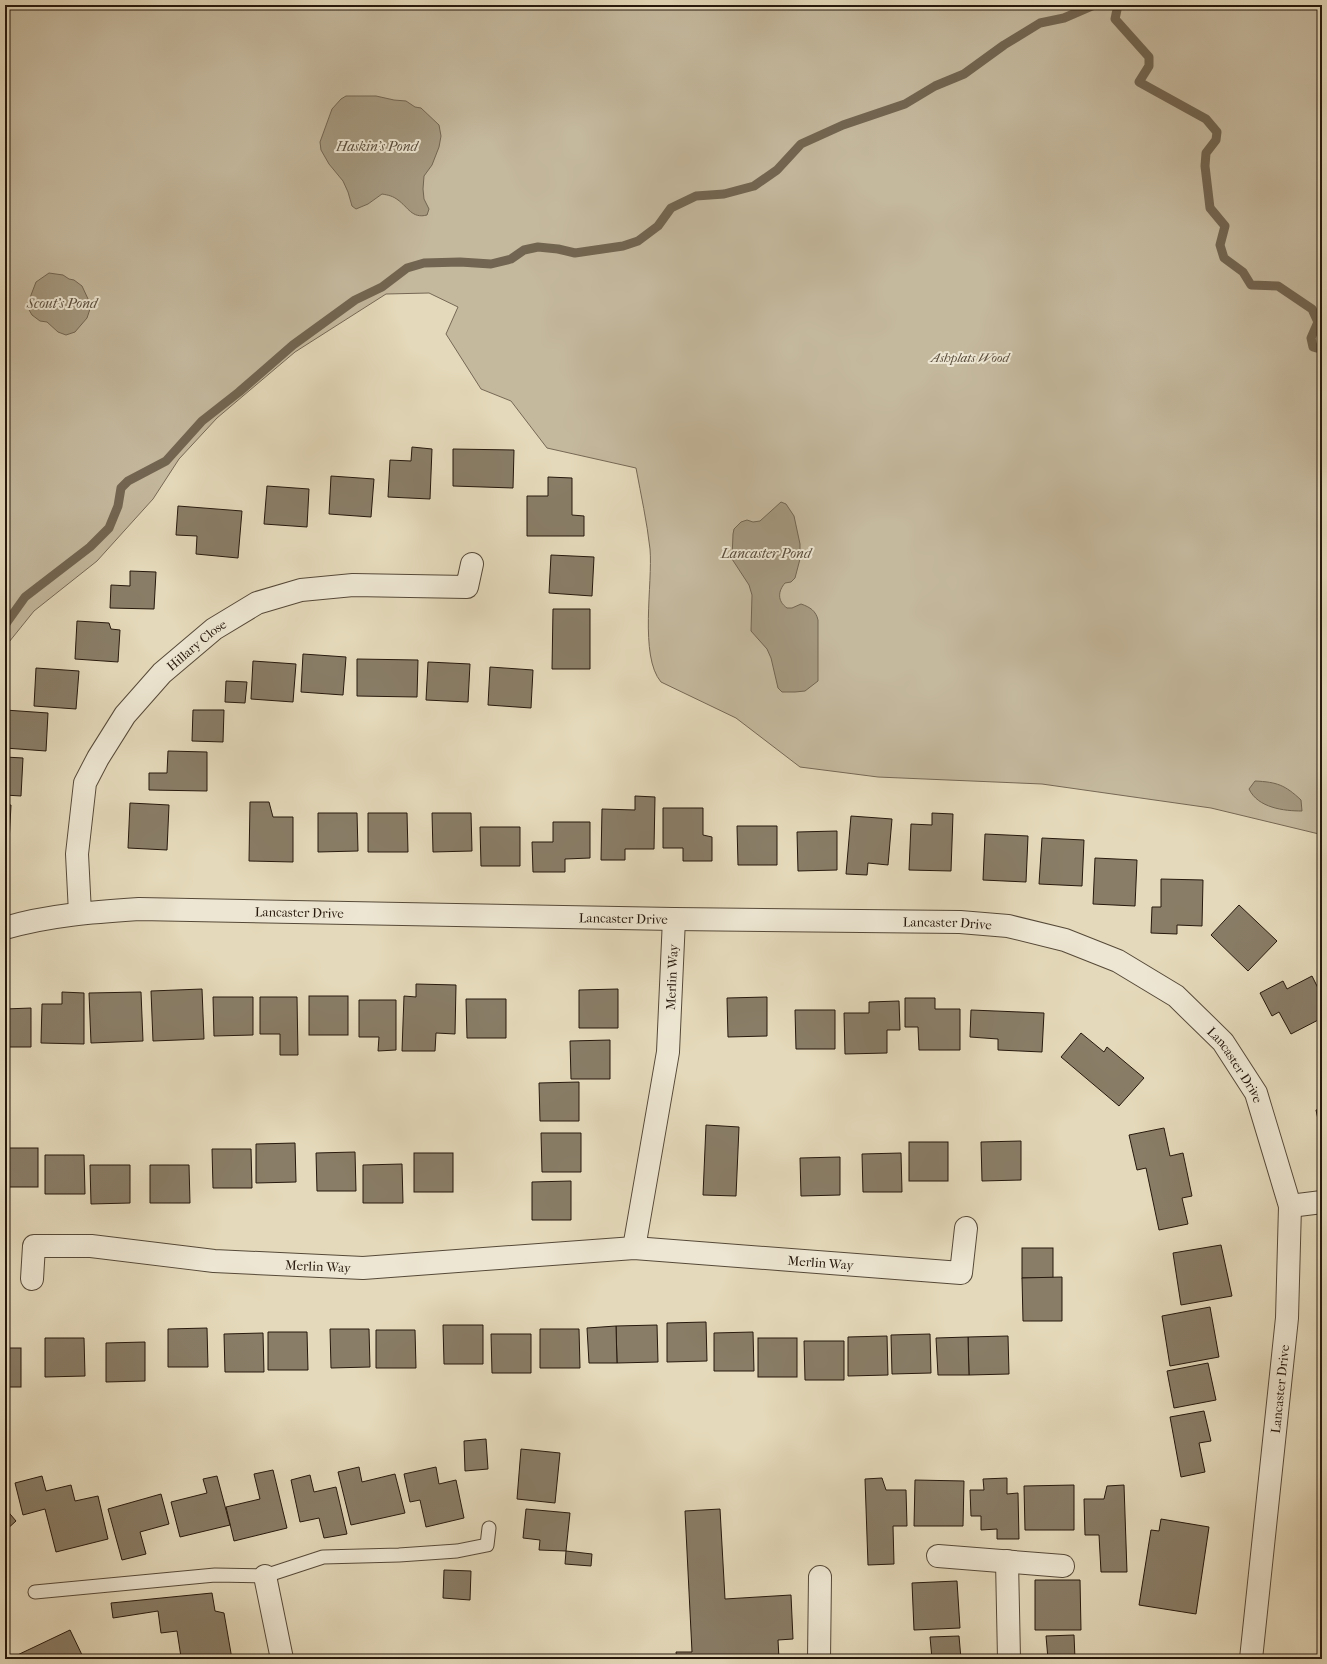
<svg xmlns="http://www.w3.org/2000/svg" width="1327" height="1664" viewBox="0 0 1327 1664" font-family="'IM FELL French Canon',serif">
  <rect width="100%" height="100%" fill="#e4d9ba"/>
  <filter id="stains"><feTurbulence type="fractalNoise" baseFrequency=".005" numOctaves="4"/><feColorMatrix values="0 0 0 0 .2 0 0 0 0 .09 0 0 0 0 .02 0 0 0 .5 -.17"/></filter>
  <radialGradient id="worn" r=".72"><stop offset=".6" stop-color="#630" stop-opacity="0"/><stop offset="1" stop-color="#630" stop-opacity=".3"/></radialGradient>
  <path fill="#c4b89d" stroke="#766855" d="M5 5H1322V830L1319 834 1211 808 1042 784 878 777 800 767 736 718 661 682C639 656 653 583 650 549 647 522 641 495 636 468L547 448 511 401 481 389 446 334 458 307 429 293 386 294 295 352 217 418 179 459 153 499 97 561 34 611 5 647Z"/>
  <g fill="#a4987f" stroke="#726551">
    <path d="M346 96H376L394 100 406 101 415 107 421 108 439 125 441 136 439 147 432 165 424 176 423 189 424 199 429 209 427 215C412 219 408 207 398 200 393 196 388 195 382 194L368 204 356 209 352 206 348 192 343 181 329 164 321 150 320 142 332 109 341 99Z"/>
    <path d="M49 273 63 275 69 279 74 280 82 286 89 301 90 309 87 318 75 332 66 335 58 332 47 322 40 321 32 315 28 308V303L36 282Z"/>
    <path d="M781 502 786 504 794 516 800 544V559L795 578 791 582 785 583C778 591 777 601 787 608H792L801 604C810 607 816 611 818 620V681L805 691 795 692H782L778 688 771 658 767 649 751 631 752 595 749 585 732 559 733 534 734 529 741 522 747 520 753 522 760 521Z"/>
    <path d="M1255 781C1277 782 1285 785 1301 800L1302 811C1284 811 1258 808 1249 789Z"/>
  </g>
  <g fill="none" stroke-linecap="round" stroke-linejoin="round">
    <g stroke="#726551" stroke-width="9">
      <path d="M1118 5 1115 19 1149 57V66L1139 82 1206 119 1217 132 1216 140 1206 153 1205 166 1210 208 1225 226 1220 245 1224 258 1243 272 1251 285 1278 286 1312 309 1318 322 1311 338 1313 347 1320 349 1322 346"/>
      <path d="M5 625 25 597 90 547 109 528 118 506 121 488 128 481 166 461 202 421 239 392 293 345 355 300 382 287 407 268 424 263 460 262 491 264 511 259 524 250 538 247 558 249 575 253 623 246 638 241 658 226 671 208 696 196 724 194 754 186 777 170 801 144 843 125 905 104 935 86 964 74 1004 45 1040 23 1064 18 1094 5"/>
    </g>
  </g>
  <g fill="#897d67" stroke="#27190d">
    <path d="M412 447 432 449 430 499 388 497 390 460 411 461Z"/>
    <path d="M453 449 514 450 513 488 453 486Z"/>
    <path d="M331 476 374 479 371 517 329 514Z"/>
    <path d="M548 477 572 478V515L584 516V536H527V496H548Z"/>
    <path d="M267 486 309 489 307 527 264 524Z"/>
    <path d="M178 506 242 511 238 558 196 554 197 536 176 535Z"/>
    <path d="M551 555 594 557 592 596 549 593Z"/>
    <path d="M130 571 156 572 154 609 110 608 111 585 130 586Z"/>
    <path d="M553 609H590V669H552Z"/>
    <path d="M77 621 109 623 111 629 120 630 118 662 75 659Z"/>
    <path d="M303 654 346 657 343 695 301 692Z"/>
    <path d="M357 659 418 660 417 697 357 696Z"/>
    <path d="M253 661 296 664 293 702 251 699Z"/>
    <path d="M428 662 470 664 468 702 426 700Z"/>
    <path d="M490 667 533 670 531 708 488 705Z"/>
    <path d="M36 668 79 671 76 709 34 706Z"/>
    <path d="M226 681 247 682 245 703 225 702Z"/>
    <path d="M5 710 48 713 46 751 5 748Z"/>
    <path d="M193 710H224L223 742 192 741Z"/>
    <path d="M168 751 207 752V791L149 790V773H167Z"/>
    <path d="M5 757 23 758 21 796 5 795Z"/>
    <path d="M635 796 655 797 654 849H625V860H601L602 809 635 810Z"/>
    <path d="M250 802H269L273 817H293V862L249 861Z"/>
    <path d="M130 803 169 805 167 850 128 848Z"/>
    <path d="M5 805H11L9 843H5Z"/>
    <path d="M663 808H703V835L712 837V861H683V848H663Z"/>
    <path d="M318 813H357L358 851 318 852Z"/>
    <path d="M368 813H407L408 852H368Z"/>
    <path d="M432 813H471L472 851 433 852Z"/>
    <path d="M932 813 953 814 951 871 909 870 911 824 932 825Z"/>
    <path d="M851 816 892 819 888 865 868 863 867 875 846 874Z"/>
    <path d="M553 822H590V858L565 859V872H533L532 842H553Z"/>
    <path d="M737 826H777V865H738Z"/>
    <path d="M480 827H520V866H481Z"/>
    <path d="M837 831V870L798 871 797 832Z"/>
    <path d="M985 834 1028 836 1026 882 983 880Z"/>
    <path d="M1042 838 1084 840 1082 886 1039 884Z"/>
    <path d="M1095 858 1137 860 1135 906 1093 904Z"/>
    <path d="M1161 879 1203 880 1202 926 1177 925V934L1151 933 1152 907H1161Z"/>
    <path d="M1322 898V914L1318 913Z"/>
    <path d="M1239 905 1277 941 1248 971 1211 935Z"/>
    <path d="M1312 976 1322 996V1018L1291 1034 1279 1012 1272 1016 1260 993 1283 981 1287 989Z"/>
    <path d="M416 984 456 985 455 1034 436 1033 435 1051H402L404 996 416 997Z"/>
    <path d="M202 989 204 1039 153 1041 151 991Z"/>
    <path d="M618 989V1028H579V990Z"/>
    <path d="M62 992 84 993V1044L41 1043 42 1004H62Z"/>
    <path d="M141 992 143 1041 91 1043 89 993Z"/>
    <rect x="309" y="996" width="39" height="39"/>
    <path d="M213 997H253V1035L214 1036Z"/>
    <path d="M260 997H297L298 1055H280V1034H260Z"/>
    <path d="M767 997V1036L728 1037 727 998Z"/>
    <path d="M905 998H935V1009H960V1050H919L918 1027H905Z"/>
    <path d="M466 999H506V1038H467Z"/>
    <path d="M359 1000H396V1050L378 1051 379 1037H359Z"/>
    <path d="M899 1001 900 1030H887V1053L845 1054 844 1013H869V1002Z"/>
    <path d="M31 1008V1047H5V1009Z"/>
    <path d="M795 1010H835V1049H796Z"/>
    <path d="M971 1010 1044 1013 1042 1052 998 1050V1039L970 1037Z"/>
    <path d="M1081 1033 1104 1052 1107 1047 1144 1078 1119 1106 1061 1057Z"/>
    <path d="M610 1040V1079H571L570 1041Z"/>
    <path d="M579 1082V1121H540L539 1083Z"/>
    <path d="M1322 1109V1134H1321L1316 1110Z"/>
    <path d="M706 1125 739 1127 736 1196 703 1195Z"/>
    <path d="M1164 1128 1170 1156 1183 1153 1192 1196 1182 1198 1188 1224 1159 1230 1146 1168 1137 1170 1129 1135Z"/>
    <path d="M541 1133H581V1172H542Z"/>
    <path d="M1021 1141V1180L982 1181 981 1142Z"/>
    <rect x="909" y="1142" width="39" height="39"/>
    <path d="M295 1143 296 1182 256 1183V1144Z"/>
    <rect x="5" y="1148" width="33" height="39"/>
    <path d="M212 1149H251L252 1188H213Z"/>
    <path d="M355 1152 356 1191H317L316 1153Z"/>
    <rect x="414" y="1153" width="39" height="39"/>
    <path d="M901 1153 902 1192H863L862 1154Z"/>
    <path d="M45 1155H84L85 1194H45Z"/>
    <path d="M840 1157V1195L801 1196 800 1158Z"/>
    <path d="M402 1164 403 1203H363V1165Z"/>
    <path d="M90 1165H130V1203L91 1204Z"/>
    <path d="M150 1165H189L190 1203H150Z"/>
    <path d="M571 1181V1220H532V1182Z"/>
    <path d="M1221 1245 1232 1296 1181 1305 1173 1253Z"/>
    <rect x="1022" y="1248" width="31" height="30"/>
    <path d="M1062 1277V1321H1023L1022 1278Z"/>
    <path d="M1210 1307 1219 1357 1170 1366 1162 1316Z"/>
    <path d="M706 1322 707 1361 667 1362V1323Z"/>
    <path d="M443 1325H483V1364H444Z"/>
    <path d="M657 1325 658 1362 617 1363 616 1326Z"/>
    <path d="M616 1326 617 1363H589L587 1328Z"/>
    <path d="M207 1328 208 1367H168V1329Z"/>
    <path d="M330 1329H369L370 1367 331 1368Z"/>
    <path d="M540 1329H579L580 1368H540Z"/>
    <path d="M376 1330H415L416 1368H376Z"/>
    <path d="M268 1332H307L308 1370H268Z"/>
    <path d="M753 1332 754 1371H714V1333Z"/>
    <path d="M263 1333 264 1372H225L224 1334Z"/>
    <path d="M491 1334H531V1373H492Z"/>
    <path d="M930 1334 931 1373 892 1374 891 1335Z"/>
    <path d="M887 1336 888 1375 848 1376V1337Z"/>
    <path d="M1008 1336 1009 1374 969 1375 968 1337Z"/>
    <path d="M968 1337 969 1375H938L936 1338Z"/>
    <path d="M45 1338H84L85 1376 45 1377Z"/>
    <rect x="758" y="1338" width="39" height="39"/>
    <path d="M804 1341H844V1380H805Z"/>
    <path d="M145 1342V1381L106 1382V1343Z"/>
    <rect x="5" y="1348" width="16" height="39"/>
    <path d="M1208 1363 1216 1400 1174 1408 1167 1371Z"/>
    <path d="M1204 1411 1211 1441 1199 1443 1205 1472 1181 1477 1170 1417Z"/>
    <path d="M486 1439 488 1469 465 1471 464 1441Z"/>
    <path d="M521 1449 560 1453 555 1503 517 1499Z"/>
    <path d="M359 1467 362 1482 395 1474 405 1513 351 1525 338 1472Z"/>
    <path d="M436 1467 439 1484 456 1480 464 1518 426 1527 420 1500 410 1502 404 1474Z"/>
    <path d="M273 1470 287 1528 234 1541 226 1507 260 1499 254 1474Z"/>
    <path d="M310 1475 314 1492 336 1487 347 1534 324 1538 319 1518 300 1522 291 1480Z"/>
    <path d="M42 1476 46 1491 71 1485 75 1501 98 1496 108 1539 56 1552 45 1509 23 1515 15 1483Z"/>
    <path d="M217 1476 230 1525 180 1537 171 1502 207 1493 203 1479Z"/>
    <path d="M882 1478 886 1490H906L907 1526H893L894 1564 868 1565 865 1479Z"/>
    <path d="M1007 1478V1494L1018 1493 1019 1539H997V1529L981 1530V1516H971L970 1490H984L983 1479Z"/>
    <path d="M915 1480 964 1481 963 1526H914Z"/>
    <path d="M1074 1485V1530H1025L1024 1486Z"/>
    <path d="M1124 1485 1127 1572H1101L1099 1535H1085L1084 1499H1104L1107 1486Z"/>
    <path d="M161 1494 169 1524 140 1532 146 1554 122 1560 108 1509Z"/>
    <path d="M5 1508 16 1521 5 1531Z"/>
    <path d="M526 1509 570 1513 566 1551 539 1550 540 1540 523 1538Z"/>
    <path d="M720 1509 725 1599 791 1595 793 1639 778 1640 779 1659H677L676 1652H692L685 1511Z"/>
    <path d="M1161 1519 1209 1527 1196 1614 1139 1605 1151 1530 1159 1531Z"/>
    <path d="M566 1551 592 1554 591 1566 565 1564Z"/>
    <path d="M444 1570 471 1571 470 1600 443 1598Z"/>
    <path d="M1035 1580H1080L1081 1630H1035Z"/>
    <path d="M957 1581 960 1628 914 1630 912 1583Z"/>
    <path d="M212 1593 215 1611 224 1613 232 1659H172L181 1657 177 1631 161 1633 158 1611 113 1618 111 1603Z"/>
    <path d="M70 1630 84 1659H9Z"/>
    <path d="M1074 1635 1075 1659H1048L1046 1636Z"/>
    <path d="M959 1636 961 1659H932L930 1637Z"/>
  </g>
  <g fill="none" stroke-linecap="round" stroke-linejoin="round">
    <g stroke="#564938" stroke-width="15">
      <path id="lane" d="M35 1592 215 1575 265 1576 323 1557 399 1555 457 1551 487 1545 489 1528"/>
    </g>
    <g stroke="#564938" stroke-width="24">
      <g id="street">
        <path id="s1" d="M80 913 77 854 85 783 98 758 125 715 162 673 214 629 257 603 301 590 353 585 467 587 472 564"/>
        <path id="s2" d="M5 928C49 915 94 912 139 909L674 919 960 922 1008 926 1065 940 1118 961 1176 996 1223 1042 1256 1093 1290 1206 1287 1318 1251 1659"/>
        <path d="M1290 1206 1322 1202"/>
        <path id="s3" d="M634 1248 668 1052 674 919"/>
        <path id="s4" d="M32 1279 34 1246H91L214 1261 363 1268 634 1248 961 1273 966 1228"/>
        <path d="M938 1556 1063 1566"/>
        <path d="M1007 1561 1009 1659"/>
        <path d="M265 1576 282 1659"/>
        <path d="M819 1659 820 1577"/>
      </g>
    </g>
    <use href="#lane" stroke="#ede6d2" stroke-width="13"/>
    <use href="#street" stroke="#ede6d2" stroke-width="22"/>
  </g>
  <g text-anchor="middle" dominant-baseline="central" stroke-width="4" stroke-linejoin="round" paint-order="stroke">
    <g font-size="13" font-style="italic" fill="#564938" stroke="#ede6d2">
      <text x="970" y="357">Ashplats Wood</text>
    </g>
    <g font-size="13" fill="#27190d" stroke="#ede6d2">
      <text stroke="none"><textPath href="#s1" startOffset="310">Hillary Close</textPath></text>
      <text stroke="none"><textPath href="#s2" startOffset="296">Lancaster Drive</textPath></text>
      <text stroke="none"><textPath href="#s2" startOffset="620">Lancaster Drive</textPath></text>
      <text stroke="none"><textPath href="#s2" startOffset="944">Lancaster Drive</textPath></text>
      <text stroke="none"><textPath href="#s3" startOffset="274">Merlin Way</textPath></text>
      <text stroke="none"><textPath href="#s2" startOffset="1280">Lancaster Drive</textPath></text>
      <text stroke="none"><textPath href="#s4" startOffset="822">Merlin Way</textPath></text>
      <text stroke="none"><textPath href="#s4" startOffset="318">Merlin Way</textPath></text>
      <text transform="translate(1280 1389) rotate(-84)">Lancaster Drive</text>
    </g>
    <g font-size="14" font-style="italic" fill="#594c3b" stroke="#ede6d2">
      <text x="377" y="146">Haskin's Pond</text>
      <text x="62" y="303">Scout's Pond</text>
      <text x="766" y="553">Lancaster Pond</text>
    </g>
  </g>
  <rect width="1327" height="1664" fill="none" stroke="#e4d9ba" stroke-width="20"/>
  <rect x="6" y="6" width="1315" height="1652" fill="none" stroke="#27190d" stroke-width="2"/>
  <rect x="10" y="10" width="1307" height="1644" fill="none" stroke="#27190d"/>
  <rect width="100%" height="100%" filter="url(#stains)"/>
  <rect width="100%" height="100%" fill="url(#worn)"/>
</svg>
